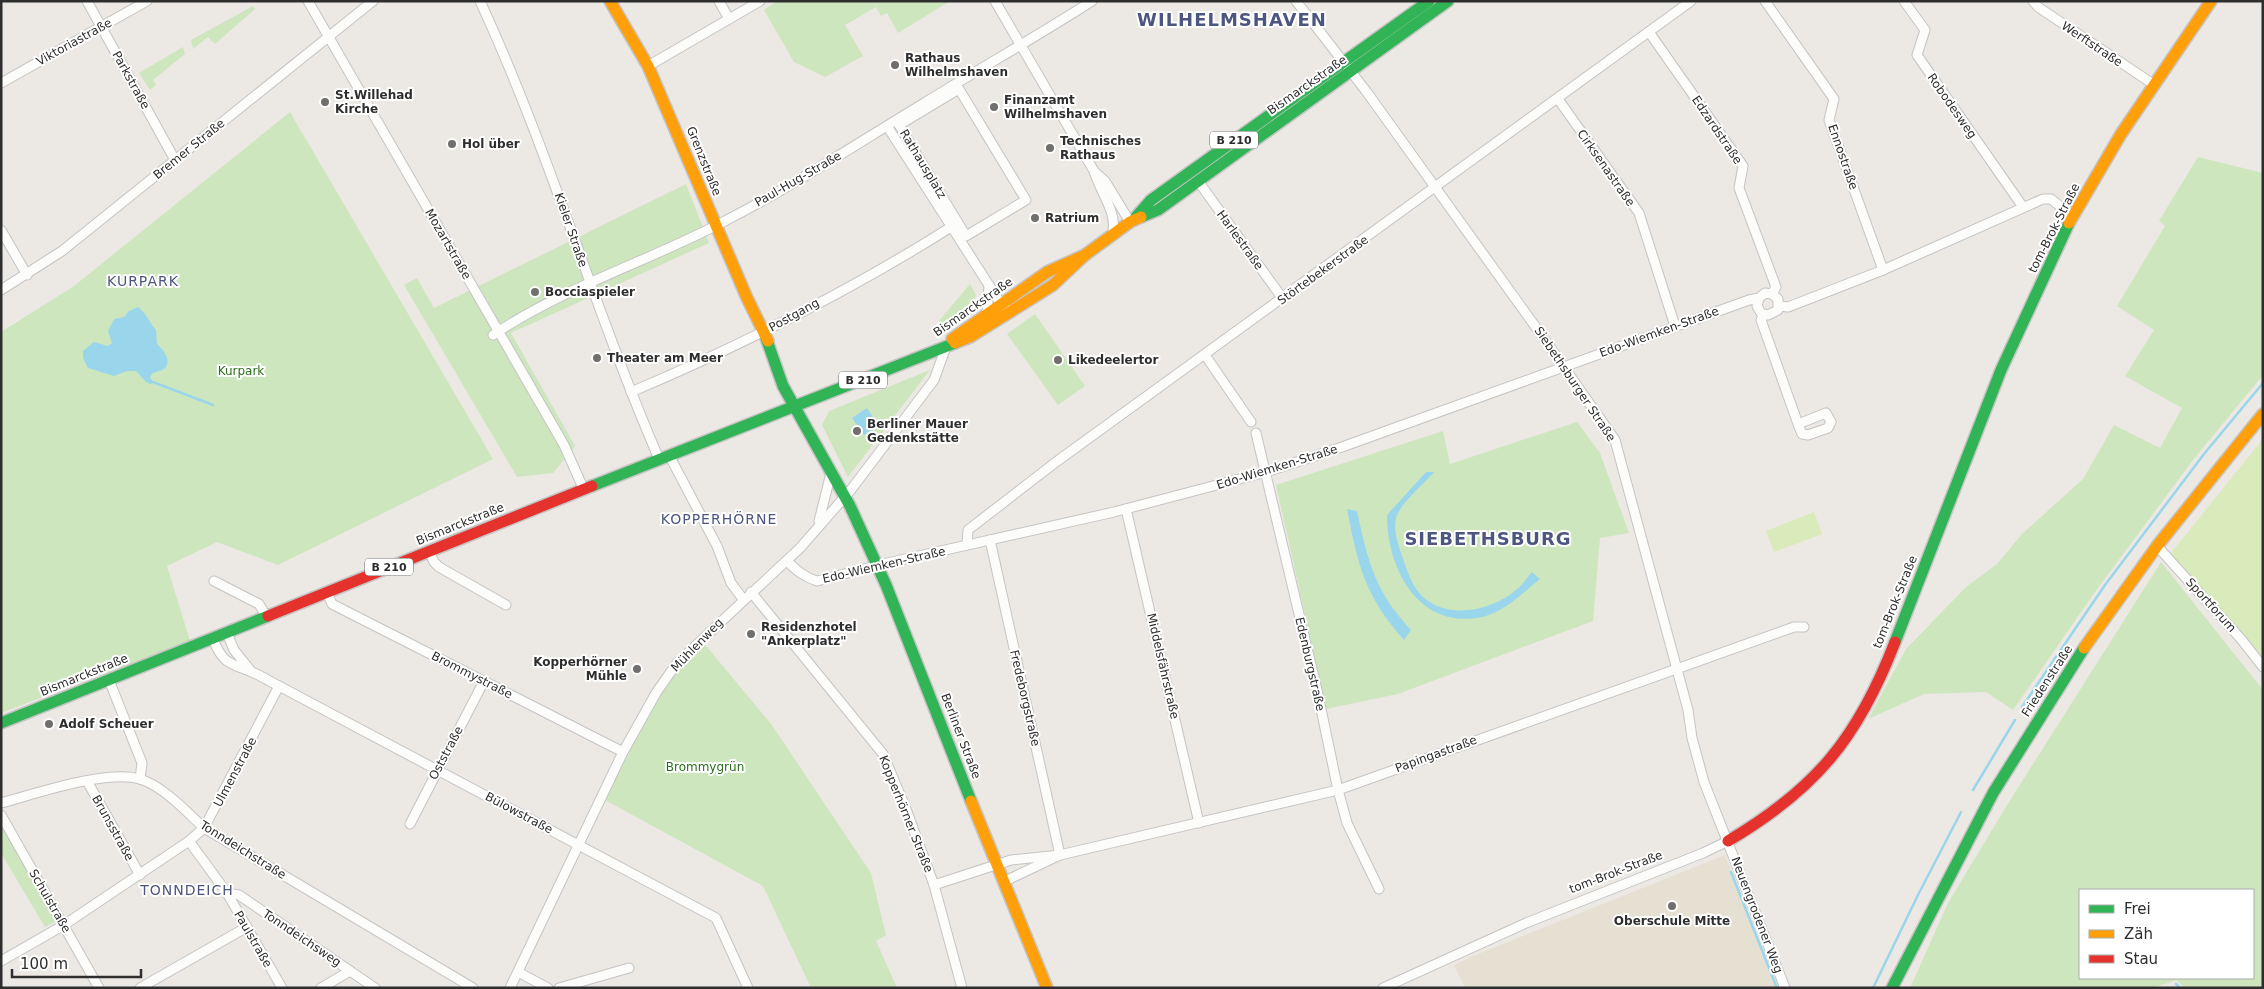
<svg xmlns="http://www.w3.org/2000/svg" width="2264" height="989" viewBox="0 0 2264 989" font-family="'DejaVu Sans',sans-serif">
  <rect width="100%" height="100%" fill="#ece8e4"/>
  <path fill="#e6e0d3" d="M1725 855 1776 988H1465L1454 965 1473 956Z"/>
  <g fill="#cee6be" fill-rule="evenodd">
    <path d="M777 1H950L898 33 887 13 881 16 876 7 845 25 863 56 825 77 794 62 764 10Z"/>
    <path d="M253 6 255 9 215 44 208 37 193 49 191 40Z"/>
    <path d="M183 47 185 54 153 80 156 85 150 90 139 73Z"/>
    <path d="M290 112 493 459 278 565 217 542 167 566 190 641 1 713V332L74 286Z"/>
    <path d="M2198 157 2263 173V375L2193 460 2095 592 2013 710 1986 692 1924 694 1868 719 1906 649 1966 587 1997 564 2022 534 2083 479 2114 425 2160 448 2182 408 2125 376 2154 330 2117 306 2165 226 2159 221Z"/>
    <path d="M686 184 709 243 511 333 575 446 553 473 517 477 404 285 417 278 434 308Z"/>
    <path d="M970 284 976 295 972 305 942 329 939 321Z"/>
    <path d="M1035 314 1085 386 1058 405 1007 334Z"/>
    <path d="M930 370 848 477 822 425 829 411Z"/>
    <path d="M1577 422 1600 453 1629 533 1600 538 1593 621 1398 694 1326 709 1276 485 1443 431 1450 464Z"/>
    <path d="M2161 562 2263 690V988H2185L2176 980 2153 988H1910L1948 903 2007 805ZM2080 890H2253V978H2080Z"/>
    <path d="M702 641 772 725 871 873 886 935 876 941 897 988H811L763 886 603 799 639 724 678 664Z"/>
    <path d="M1 823 58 920 45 927 1 853Z"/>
  </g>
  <g fill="#d9eabb">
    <path d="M2263 439V661L2252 645 2171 553Z"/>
    <path d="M1814 512 1822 534 1774 552 1766 531Z"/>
  </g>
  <g fill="#99d6ec">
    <path d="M138 307C147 314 149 322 156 330L157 344C163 349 173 362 164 369 160 372 155 371 152 374L150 377 153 382 151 384 146 382 136 371H127L114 376 88 368 83 358V351L94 342 108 346 112 343 108 331 114 319 124 317 129 311Z"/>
    <path d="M867 408 878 425 864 435 852 418Z"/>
    <path d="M1426 472H1434C1423 485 1404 500 1397 515 1392 528 1398 544 1402 556 1407 570 1412 587 1423 597 1448 620 1493 611 1517 589 1523 585 1527 577 1532 572L1540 579C1524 592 1506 610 1486 616 1421 633 1387 571 1387 515Z"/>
    <path d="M1347 509 1357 511C1368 562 1375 591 1411 630L1404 640C1365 596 1358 566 1347 509Z"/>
  </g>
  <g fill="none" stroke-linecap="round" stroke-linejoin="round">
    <g stroke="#99d6ec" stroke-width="2.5">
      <path d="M153 382 213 405"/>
      <path d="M2022 707 2105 585 2204 454 2263 383"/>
      <path d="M1973 790 2015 720"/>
      <path d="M1731 872 1777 988"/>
      <path d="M2176 984 2180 988"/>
      <path d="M1873 988 1918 895 1961 812"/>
    </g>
    <g stroke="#c5c4c5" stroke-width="11">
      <g id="street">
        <path d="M87 1 175 160"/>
        <path d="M308 1 564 445 584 490"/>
        <path d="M480 1C549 150 594 309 659 459"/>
        <path d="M719 1 729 19"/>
        <path d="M995 1 1094 171C1100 192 1119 214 1112 235"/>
        <path d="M1296 1 1366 91 1545 340 1615 440 1688 710 1692 738 1704 782 1785 988"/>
        <path d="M1765 1 1834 99 1829 120 1883 270"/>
        <path d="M1904 1 1925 30 1917 55 2023 207"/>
        <path d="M2033 1 2038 7 2153 84"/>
        <path d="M1649 32 1743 166 1739 188 1776 287 1772 294"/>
        <path d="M648 66 760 1"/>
        <path d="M1 83 147 1"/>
        <path d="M959 89 1026 200 966 236 899 125Z"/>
        <path d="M1558 99 1639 213 1675 326"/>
        <path d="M887 126 1001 304 1006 307"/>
        <path d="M1095 172 1105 181 1130 222"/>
        <path d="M1198 181 1283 299"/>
        <path d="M1 230 27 275"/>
        <path d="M1 290 62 251 373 1"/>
        <path d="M1779 306 1788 307 1883 270 2043 199H2051L2073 217"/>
        <path d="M987 314 989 286"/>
        <path d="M1764 315 1761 320 1798 424 1802 434 1808 435 1828 428 1831 422 1826 413 1798 424"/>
        <path d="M493 335C564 287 647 262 723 222 791 187 855 145 921 105 977 70 1036 37 1092 1"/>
        <path d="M1205 355 1251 422"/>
        <path d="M631 392C742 345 850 291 951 227"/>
        <path d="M1256 433 1317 690 1338 790 1347 823 1379 889"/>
        <path d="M669 455 717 546 731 583 743 599"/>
        <path d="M1126 509 1199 823"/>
        <path d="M819 521 831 473"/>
        <path d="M990 540 1060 855 1003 882"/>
        <path d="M967 545 968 530 1056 462 1691 1"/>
        <path d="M2157 546 2241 639 2263 667"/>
        <path d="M429 551 434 562 439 567 506 605"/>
        <path d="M787 561C796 570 804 577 817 581L883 564 1114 512 1266 472 1342 447 1749 300 1759 298 1765 293 1772 294 1778 299V310L1768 315 1761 313 1757 306 1759 298"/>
        <path d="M214 581 259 604 266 616"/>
        <path d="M327 592 332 604 623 752"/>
        <path d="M751 592 883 754 906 809 934 885 962 988"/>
        <path d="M227 633 234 650 251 671"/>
        <path d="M213 639C223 665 231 663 254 673 263 677 271 682 279 686L716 918 748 988"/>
        <path d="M109 680 142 763 140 779"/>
        <path d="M87 781 140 875"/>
        <path d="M1 803C35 794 107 769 140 779 163 786 187 812 204 828L473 988"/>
        <path d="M1 815 99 988"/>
        <path d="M410 824 484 681"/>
        <path d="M189 841 227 893 282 988"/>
        <path d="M934 885 1011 860 1060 855 1338 790 1794 627H1804"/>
        <path d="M227 893 239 895 375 988"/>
        <path d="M1 961 64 925 189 841 204 828 279 686"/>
        <path d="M518 972 548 988"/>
        <path d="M140 988 247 927"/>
        <path d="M321 988 350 971"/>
        <path d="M510 988 623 752 656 693 677 663 800 548 850 491 934 380 946 347"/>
        <path d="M559 988 629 968"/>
        <path d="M1383 988 1526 923 1703 853 1728 841"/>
      </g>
    </g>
    <g stroke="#c5c4c5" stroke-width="14">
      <g id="fast">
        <path d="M1136 217 1151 200 1429 1"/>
        <path d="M1141 217 1158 210 1448 1"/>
        <path d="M765 335 783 386 850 506 886 585 971 801"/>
        <path d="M592 486 955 343"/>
        <path d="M1895 642 2001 370 2069 223"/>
        <path d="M1 723 268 616"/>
        <path d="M1892 988 1993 793 2084 648"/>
      </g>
    </g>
    <g stroke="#c5c4c5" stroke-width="14">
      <g id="slow">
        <path d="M610 1 648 66 747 298 768 341"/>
        <path d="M2069 223 2121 134 2211 1"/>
        <path d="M952 339 1047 272 1085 255 1130 222 1141 217"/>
        <path d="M955 343 970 337 1053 285 1085 255"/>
        <path d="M2084 648 2157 546 2263 414"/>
        <path d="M971 801 1047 988"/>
      </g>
    </g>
    <g stroke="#c5c4c5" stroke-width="14">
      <g id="jam">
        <path d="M268 616 592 486"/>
        <path d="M1728 841C1816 789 1858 738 1895 642"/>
      </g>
    </g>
    <use href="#street" stroke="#fcfcfb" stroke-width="9"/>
    <use href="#fast" stroke="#30b455" stroke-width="11"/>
    <use href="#slow" stroke="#ff9f0a" stroke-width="11"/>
    <use href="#jam" stroke="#e5322d" stroke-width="11"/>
  </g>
  <g fill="#706f6e" stroke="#fff" stroke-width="2">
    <circle cx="895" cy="65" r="5"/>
    <circle cx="325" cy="102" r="5"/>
    <circle cx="994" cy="107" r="5"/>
    <circle cx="452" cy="144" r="5"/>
    <circle cx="1050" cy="148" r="5"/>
    <circle cx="1035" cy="218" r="5"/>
    <circle cx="535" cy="292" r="5"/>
    <circle cx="597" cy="358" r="5"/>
    <circle cx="1058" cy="360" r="5"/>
    <circle cx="857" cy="431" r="5"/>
    <circle cx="751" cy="634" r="5"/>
    <circle cx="637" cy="669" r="5"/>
    <circle cx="49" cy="724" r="5"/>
    <circle cx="1672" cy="906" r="5"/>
  </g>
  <g text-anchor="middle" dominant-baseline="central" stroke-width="4" stroke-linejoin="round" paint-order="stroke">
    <g fill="#fff" stroke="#6d6d6d" stroke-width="1">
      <rect x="1210" y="131.5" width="48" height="17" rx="4"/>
      <rect x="839" y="371.5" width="48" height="17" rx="4"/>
      <rect x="365" y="558.5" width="48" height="17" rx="4"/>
    </g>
    <g font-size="11" font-weight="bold" fill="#2e2e2e">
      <text x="1234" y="140">B 210</text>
      <text x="863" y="380">B 210</text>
      <text x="389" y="567">B 210</text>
    </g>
    <g font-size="12" fill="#2e2e2e" stroke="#fff">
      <text transform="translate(74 42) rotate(-29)">Viktoriastraße</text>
      <text transform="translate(2092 44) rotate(34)">Werftstraße</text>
      <text transform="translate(131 80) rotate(61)">Parkstraße</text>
      <text transform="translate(1307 85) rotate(-35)">Bismarckstraße</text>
      <text transform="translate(1952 106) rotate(55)">Robodesweg</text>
      <text transform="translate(1717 130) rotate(56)">Edzardstraße</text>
      <text transform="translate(189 149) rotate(-39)">Bremer Straße</text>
      <text transform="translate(1843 157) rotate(71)">Ennostraße</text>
      <text transform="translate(704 161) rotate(68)">Grenzstraße</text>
      <text transform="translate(923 164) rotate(59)">Rathausplatz</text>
      <text transform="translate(1606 168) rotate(55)">Cirksenastraße</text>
      <text transform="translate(798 179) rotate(-30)">Paul-Hug-Straße</text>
      <text transform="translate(2054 228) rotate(-63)">tom-Brok-Straße</text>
      <text transform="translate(571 230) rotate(71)">Kieler Straße</text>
      <text transform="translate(1240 240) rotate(54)">Harlestraße</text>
      <text transform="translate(448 244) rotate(60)">Mozartstraße</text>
      <text transform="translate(1323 270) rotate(-36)">Störtebekerstraße</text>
      <text transform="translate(973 307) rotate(-35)">Bismarckstraße</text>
      <text transform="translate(794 315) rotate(-29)">Postgang</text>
      <text transform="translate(1659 332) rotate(-20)">Edo-Wiemken-Straße</text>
      <text transform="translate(1575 384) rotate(56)">Siebethsburger Straße</text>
      <text transform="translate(1277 467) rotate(-17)">Edo-Wiemken-Straße</text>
      <text transform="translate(460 524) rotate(-22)">Bismarckstraße</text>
      <text transform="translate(884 565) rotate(-13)">Edo-Wiemken-Straße</text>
      <text transform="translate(1895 602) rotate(-68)">tom-Brok-Straße</text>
      <text transform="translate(2211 605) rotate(48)">Sportforum</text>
      <text transform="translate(697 645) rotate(-46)">Mühlenweg</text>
      <text transform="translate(1310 664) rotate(77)">Edenburgstraße</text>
      <text transform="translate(1163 666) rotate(77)">Middelsfährstraße</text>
      <text transform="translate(84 675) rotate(-22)">Bismarckstraße</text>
      <text transform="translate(472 675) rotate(27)">Brommystraße</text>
      <text transform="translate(2047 681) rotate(-57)">Friedenstraße</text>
      <text transform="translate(1025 698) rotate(77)">Fredeborgstraße</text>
      <text transform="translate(961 736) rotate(69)">Berliner Straße</text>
      <text transform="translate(446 753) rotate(-62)">Oststraße</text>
      <text transform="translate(1436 754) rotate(-20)">Papingastraße</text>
      <text transform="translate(235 772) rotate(-62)">Ulmenstraße</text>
      <text transform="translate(519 813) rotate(28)">Bülowstraße</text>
      <text transform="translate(906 814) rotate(68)">Kopperhörner Straße</text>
      <text transform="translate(113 828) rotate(61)">Brunsstraße</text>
      <text transform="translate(243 850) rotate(32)">Tonndeichstraße</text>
      <text transform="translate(1616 872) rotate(-21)">tom-Brok-Straße</text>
      <text transform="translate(50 901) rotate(60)">Schulstraße</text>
      <text transform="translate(1757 915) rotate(69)">Neuengrodener Weg</text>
      <text transform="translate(302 938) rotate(34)">Tonndeichsweg</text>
      <text transform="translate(253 939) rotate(60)">Paulstraße</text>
    </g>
    <g font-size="12" font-weight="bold" fill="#2e2e2e" stroke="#fff" text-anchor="start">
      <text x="905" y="58">Rathaus<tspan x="905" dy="14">Wilhelmshaven</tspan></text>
      <text x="335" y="95">St.Willehad<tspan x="335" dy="14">Kirche</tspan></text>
      <text x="1004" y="100">Finanzamt<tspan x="1004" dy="14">Wilhelmshaven</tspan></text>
      <text x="1060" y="141">Technisches<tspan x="1060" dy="14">Rathaus</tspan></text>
      <text x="462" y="144">Hol über</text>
      <text x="1045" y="218">Ratrium</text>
      <text x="545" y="292">Bocciaspieler</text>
      <text x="607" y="358">Theater am Meer</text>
      <text x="1068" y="360">Likedeelertor</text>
      <text x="867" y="424">Berliner Mauer<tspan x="867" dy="14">Gedenkstätte</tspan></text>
      <text x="761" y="627">Residenzhotel<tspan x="761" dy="14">"Ankerplatz"</tspan></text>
      <text x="627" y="662" text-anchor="end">Kopperhörner<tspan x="627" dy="14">Mühle</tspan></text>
      <text x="59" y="724">Adolf Scheuer</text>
      <text x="1672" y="921" text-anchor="middle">Oberschule Mitte</text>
    </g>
    <g font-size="12" fill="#2c6e1b" stroke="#fff">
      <text x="241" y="371">Kurpark</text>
      <text x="705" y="767">Brommygrün</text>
    </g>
    <g font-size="14" letter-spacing="1" fill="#4d5680" stroke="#fff">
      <text x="143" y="281">KURPARK</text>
      <text x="719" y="519">KOPPERHÖRNE</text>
      <text x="187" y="890">TONNDEICH</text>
    </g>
    <g font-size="18" font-weight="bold" letter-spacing="1" fill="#4d5680" stroke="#fff">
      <text x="1232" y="19">WILHELMSHAVEN</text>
      <text x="1488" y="538">SIEBETHSBURG</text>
    </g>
  </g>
  <rect width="2264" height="989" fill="none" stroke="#2e2e2e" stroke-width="5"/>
  <rect x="2079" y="889" width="175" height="90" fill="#ffffff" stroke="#ababab"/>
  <rect x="2089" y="905" width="25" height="8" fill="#30b455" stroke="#ababab"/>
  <text x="2124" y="914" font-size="15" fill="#2e2e2e">Frei</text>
  <rect x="2089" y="930" width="25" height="8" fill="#ff9f0a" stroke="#ababab"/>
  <text x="2124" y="939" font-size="15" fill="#2e2e2e">Zäh</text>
  <rect x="2089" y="955" width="25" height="8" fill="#e5322d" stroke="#ababab"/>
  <text x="2124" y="964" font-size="15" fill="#2e2e2e">Stau</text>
  <path d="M12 969v8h129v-8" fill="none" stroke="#2e2e2e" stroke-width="2.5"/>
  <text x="20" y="969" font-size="15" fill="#2e2e2e" stroke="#ffffff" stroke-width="4" paint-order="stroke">100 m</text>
</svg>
